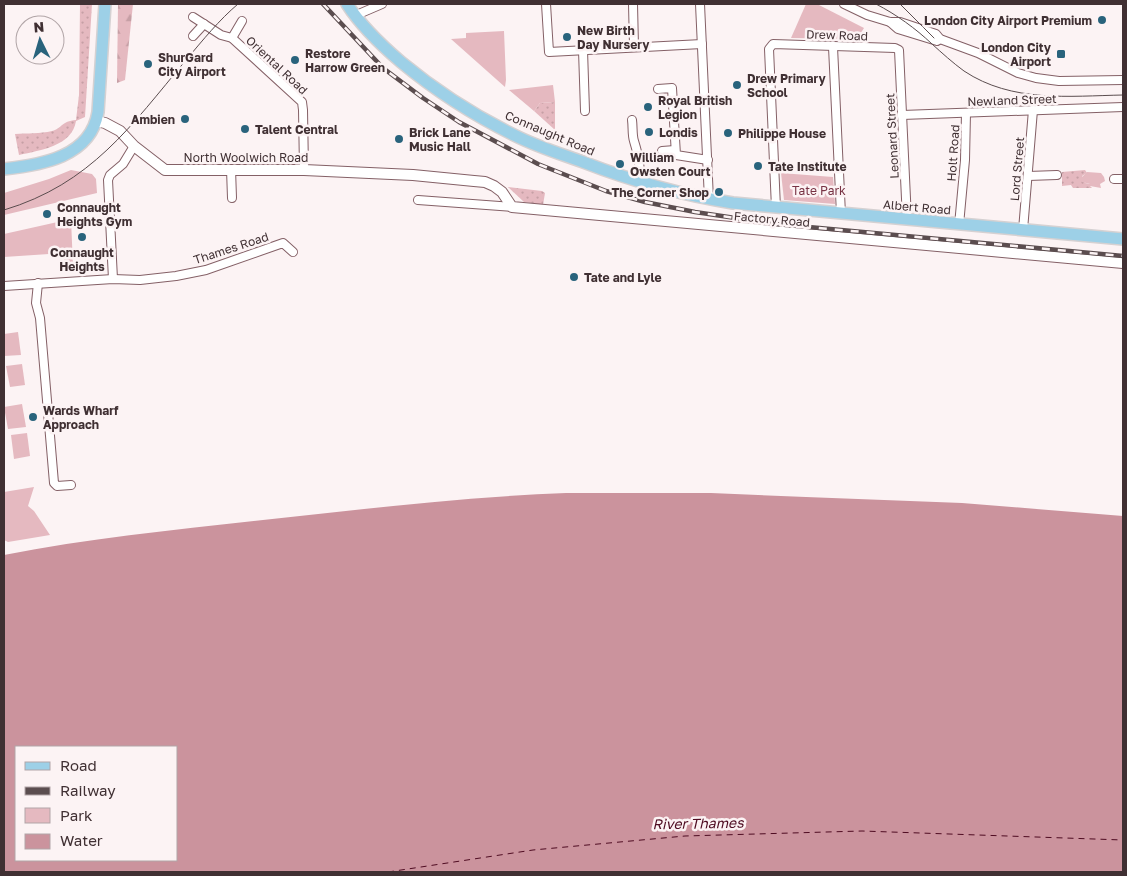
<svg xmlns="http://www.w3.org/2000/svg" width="1127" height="876" viewBox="0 0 1127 876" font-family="'Golos Text',sans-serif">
  <defs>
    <pattern id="grass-dots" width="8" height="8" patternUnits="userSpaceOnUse" patternTransform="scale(1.25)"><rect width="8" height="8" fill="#e5b9c0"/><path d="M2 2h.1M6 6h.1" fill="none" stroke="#c69fa5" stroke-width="1.8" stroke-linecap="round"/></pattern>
    <pattern id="forest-firs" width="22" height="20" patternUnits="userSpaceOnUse" patternTransform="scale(1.25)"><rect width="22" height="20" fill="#e5b9c0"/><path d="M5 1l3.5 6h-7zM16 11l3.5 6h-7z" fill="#c69fa5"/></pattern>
  </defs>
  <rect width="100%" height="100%" fill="#fcf3f4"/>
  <g fill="url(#grass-dots)">
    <path d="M80 4H92L85 117 76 121C72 146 41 150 19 155L15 134C27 133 40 134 52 131 63 128 61 121 76 120L79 95Z"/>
    <path d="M555 102V130L534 111 540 103Z"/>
    <path d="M1085 170 1087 173 1082 176 1085 183 1090 184V186L1092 188H1073L1071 185 1062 186V172Z"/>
    <path d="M508 187 542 191 545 193 543 205 524 202Z"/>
  </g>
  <path fill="url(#forest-firs)" d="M118 4H133L125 80 117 83Z"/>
  <g fill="#e5b9c0">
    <path d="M806 4H817L864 28 857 39 791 38Z"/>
    <path d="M504 31 506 80 505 87 451 39 466 38V33Z"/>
    <path d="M553 85 555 102 540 103 534 111 509 90Z"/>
    <path d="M71 170 92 174 96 179 97 193 4 215V193L49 179Z"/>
    <path d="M1087 172 1101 173 1104 177 1105 181 1100 184 1101 188 1090 186V184L1082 182 1081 178Z"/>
    <path d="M781 173 833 177 835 204 784 200Z"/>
    <path d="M71 219 73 266 65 267 64 253 4 257V234Z"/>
    <path d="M18 332 21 355 4 356V334Z"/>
    <path d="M22 364 25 385 10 387 6 366Z"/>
    <path d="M22 404 26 427 8 429 4 407Z"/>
    <path d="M27 433 30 456 14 459 11 435Z"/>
    <path d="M34 487 28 506 34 511 50 535 8 542 4 540V492Z"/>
  </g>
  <path fill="#cb939d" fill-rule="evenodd" d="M566 493H711L806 497 962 503 1123 516V872H4V555C89 538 176 530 263 520 364 509 464 497 566 493ZM16 747H176V860H16Z"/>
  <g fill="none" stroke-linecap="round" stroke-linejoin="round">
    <path stroke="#4e0b21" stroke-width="1" stroke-dasharray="6 5" stroke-linecap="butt" d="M388 872 533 850 685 836 862 831 1123 840"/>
    <g stroke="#846066" stroke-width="10">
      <g id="street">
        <path d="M546 4 549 52 702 44"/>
        <path d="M633 4 634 47"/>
        <path d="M700 4 709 200"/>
        <path d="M844 4 867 15 890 22H900L936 34 940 39 978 53 1018 73 1036 78 1059 81 1123 80"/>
        <path d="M354 16 382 4"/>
        <path d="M193 17 221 35 232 38 302 102 303 110 304 170"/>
        <path d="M890 22 898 29 937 41 940 39"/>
        <path d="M193 36 204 24"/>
        <path d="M232 38 242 21"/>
        <path d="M833 47 841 214"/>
        <path d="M583 50 585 111"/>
        <path d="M658 89 672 88 676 155 708 160"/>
        <path d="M902 115 1123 107"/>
        <path d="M632 120C633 127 632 135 634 141 638 154 642 169 638 182"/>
        <path d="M662 151 675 150"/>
        <path d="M231 169 232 198"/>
        <path d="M1028 176 1057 175"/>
        <path d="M1114 179H1123"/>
        <path d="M418 200 512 207"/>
        <path d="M776 208 769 49 773 44 895 48 899 50 907 220"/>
        <path d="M959 225 965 160 966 113"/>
        <path d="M1023 230 1033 110"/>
        <path d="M113 279 108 180 110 175 123 164 134 146"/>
        <path d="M38 283 36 303 40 318 54 483 57 486 71 485"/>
        <path d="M4 286 113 279 140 280 176 276 206 270 283 243 293 252"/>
      </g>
    </g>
    <g stroke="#846066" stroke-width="12">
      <path id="secondary" d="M96 121 105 123 120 131 134 146 165 170H304L413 175 474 181 485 182 494 186 502 192 512 207 1123 263"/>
    </g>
    <g stroke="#d5d1d2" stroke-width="14">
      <g id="primary">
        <path d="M347 4C361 26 381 45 401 62 436 91 475 116 516 136 538 147 561 154 583 162 632 181 682 195 733 203L1123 239"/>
        <path d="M4 169C41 165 91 157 98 112L105 4"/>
      </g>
    </g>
    <use href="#street" stroke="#fff" stroke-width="8"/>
    <use href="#secondary" stroke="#fff" stroke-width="10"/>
    <use href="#primary" stroke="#9dd0e7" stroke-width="11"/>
    <g stroke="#5b4d4f" stroke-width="1">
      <path d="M876 4C897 15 915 28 932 44 942 53 953 63 964 71 1012 103 1069 96 1123 95"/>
      <path d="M900 4 934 38"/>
      <path d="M4 210C91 184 131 126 186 60 203 40 219 20 238 4"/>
    </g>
    <g stroke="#5b4d4f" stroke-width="4.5">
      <path id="rail" d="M323 4 383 68 423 98 459 122 538 164 606 191 645 202 695 212 776 224 1123 256"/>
    </g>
    <use href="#rail" stroke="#fcf3f4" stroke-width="2.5" stroke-dasharray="8" stroke-linecap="butt"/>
  </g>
  <g fill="#29637c" stroke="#fcf3f4" stroke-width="2">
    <circle cx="1102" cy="20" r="5"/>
    <circle cx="567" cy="37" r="5"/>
    <rect x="1056" y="49" width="10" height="10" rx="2.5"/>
    <circle cx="295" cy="60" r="5"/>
    <circle cx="148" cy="64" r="5"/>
    <circle cx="737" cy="85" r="5"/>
    <circle cx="648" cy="107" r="5"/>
    <circle cx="185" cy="119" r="5"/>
    <circle cx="245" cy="129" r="5"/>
    <circle cx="649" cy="132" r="5"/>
    <circle cx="728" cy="133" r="5"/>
    <circle cx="399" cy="139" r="5"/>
    <circle cx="620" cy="164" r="5"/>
    <circle cx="758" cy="166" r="5"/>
    <circle cx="719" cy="192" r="5"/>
    <circle cx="47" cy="214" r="5"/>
    <circle cx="82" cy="237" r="5"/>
    <circle cx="574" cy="277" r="5"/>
    <circle cx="33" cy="417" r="5"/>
  </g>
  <g text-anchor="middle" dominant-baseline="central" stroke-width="5" stroke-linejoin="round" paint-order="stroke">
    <g font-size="12" font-weight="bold" fill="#403033" stroke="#fcf3f4" text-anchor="start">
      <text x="1092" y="20" text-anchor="end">London City Airport Premium</text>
      <text x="577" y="30">New Birth<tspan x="577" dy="14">Day Nursery</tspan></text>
      <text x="1051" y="47" text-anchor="end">London City<tspan x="1051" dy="14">Airport</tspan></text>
      <text x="305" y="53">Restore<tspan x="305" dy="14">Harrow Green</tspan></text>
      <text x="158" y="57">ShurGard<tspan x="158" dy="14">City Airport</tspan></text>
      <text x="747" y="78">Drew Primary<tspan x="747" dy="14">School</tspan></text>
      <text x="658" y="100">Royal British<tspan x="658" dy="14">Legion</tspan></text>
      <text x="175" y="119" text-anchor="end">Ambien</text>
      <text x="255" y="129">Talent Central</text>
      <text x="409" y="132">Brick Lane<tspan x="409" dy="14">Music Hall</tspan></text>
      <text x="659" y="132">Londis</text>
      <text x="738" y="133">Philippe House</text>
      <text x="630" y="157">William<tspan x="630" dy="14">Owsten Court</tspan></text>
      <text x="768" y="166">Tate Institute</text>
      <text x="709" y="192" text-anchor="end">The Corner Shop</text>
      <text x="57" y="207">Connaught<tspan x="57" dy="14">Heights Gym</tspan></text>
      <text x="82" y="252" text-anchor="middle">Connaught<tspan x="82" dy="14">Heights</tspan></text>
      <text x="584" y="277">Tate and Lyle</text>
      <text x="43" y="410">Wards Wharf<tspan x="43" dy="14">Approach</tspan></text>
    </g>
    <g font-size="12" fill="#403033" stroke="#fcf3f4">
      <text transform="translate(837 35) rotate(2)">Drew Road</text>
      <text transform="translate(277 65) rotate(43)">Oriental Road</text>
      <text transform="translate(1012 100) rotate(-2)">Newland Street</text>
      <text transform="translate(550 133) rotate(23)">Connaught Road</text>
      <text transform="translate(892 136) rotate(-93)">Leonard Street</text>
      <text transform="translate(953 153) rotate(-86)">Holt Road</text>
      <text x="246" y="157">North Woolwich Road</text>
      <text transform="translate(1017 169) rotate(-85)">Lord Street</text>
      <text transform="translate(917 207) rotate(5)">Albert Road</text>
      <text transform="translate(772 219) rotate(5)">Factory Road</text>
      <text transform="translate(231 248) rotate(-18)">Thames Road</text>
    </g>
    <g font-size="12" fill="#783344" stroke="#fcf3f4">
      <text x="819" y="190">Tate Park</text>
    </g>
    <g font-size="14" font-style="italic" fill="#4e0b21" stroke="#fcf3f4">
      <text transform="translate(698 823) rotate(-1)">River Thames</text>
    </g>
  </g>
  <rect width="1127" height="876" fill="none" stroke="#403033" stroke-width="10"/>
  <rect x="15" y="746" width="162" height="115" fill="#fcf3f4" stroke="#b1a5a7"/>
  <rect x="25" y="762" width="25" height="8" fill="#9dd0e7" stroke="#b1a5a7"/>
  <text x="60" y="771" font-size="15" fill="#403033">Road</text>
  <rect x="25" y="787" width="25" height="8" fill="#5b4d4f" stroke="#b1a5a7"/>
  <text x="60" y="796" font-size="15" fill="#403033">Railway</text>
  <rect x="25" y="808" width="25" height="15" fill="#e5b9c0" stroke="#b1a5a7"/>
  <text x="60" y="821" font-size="15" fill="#403033">Park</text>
  <rect x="25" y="834" width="25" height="15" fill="#cb939d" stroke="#b1a5a7"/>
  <text x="60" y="846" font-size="15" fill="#403033">Water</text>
  <g transform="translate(40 40) rotate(355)"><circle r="24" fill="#fcf3f4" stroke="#b1a5a7"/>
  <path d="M0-4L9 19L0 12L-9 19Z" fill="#29637c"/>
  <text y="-8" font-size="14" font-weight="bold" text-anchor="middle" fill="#403033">N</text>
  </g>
</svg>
